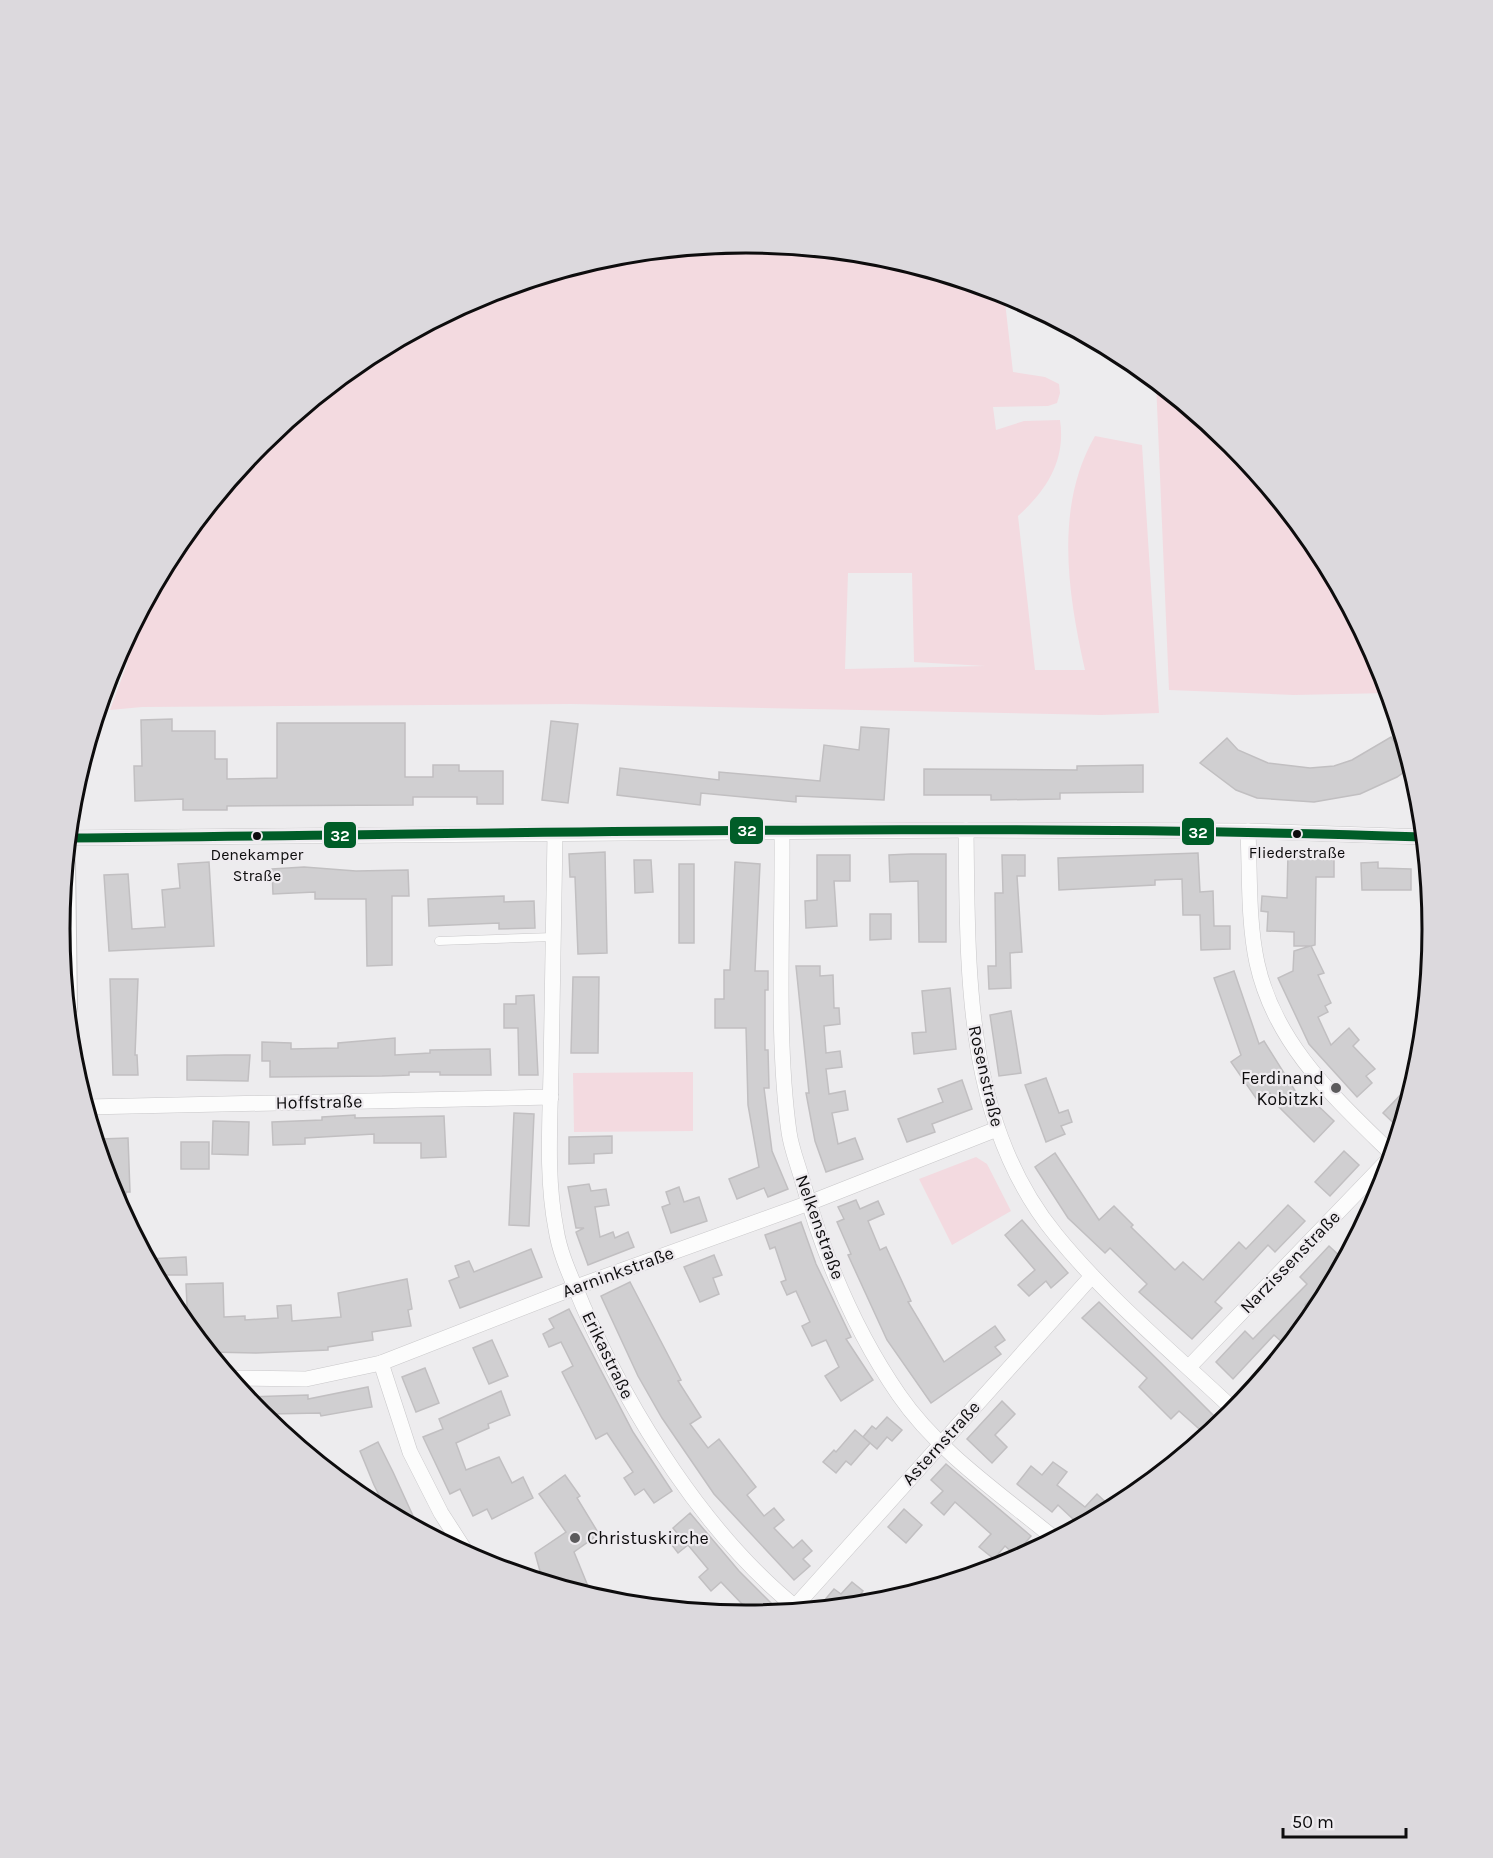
<svg xmlns="http://www.w3.org/2000/svg" width="1493" height="1858" viewBox="0 0 1493 1858" font-family="Karla,sans-serif">
  <rect width="100%" height="100%" fill="#edecee"/>
  <g fill="#f3dae0" fill-rule="evenodd">
    <path d="M747 243 881 256 1012 296 1005 302 1013 372 1045 377 1059 384 1060 393 1057 403 1048 406 993 407 996 430 1024 421 1060 420C1066 460 1047 490 1018 516L1035 670H1085C1068 594 1054 507 1095 436L1142 445 1159 713 1101 715 571 704 142 707 110 710 127 664 128 637 176 547 261 443 365 358 484 295 613 256ZM848 573H912L914 662 985 666 845 669Z"/>
    <path d="M1156 381 1232 444 1317 548 1381 667 1389 693 1294 695 1169 690Z"/>
    <path d="M693 1072V1131L574 1132 573 1073Z"/>
    <path d="M976 1157 987 1164 1011 1211 952 1245 919 1179Z"/>
  </g>
  <g fill="#d0cfd1" stroke="#c1bfc1" stroke-width="1.5">
    <path d="M172 719V731H215V759H227V779L277 778V723H405V777H433V765H459V771H503V804H477V797H413V805L227 806V810H183V799L135 801 134 766H142L141 720Z"/>
    <path d="M551 721 578 724 568 803 542 800Z"/>
    <path d="M861 727 889 729 884 800 796 796V802L701 793 700 805 617 795 620 768 719 780V772L820 781 824 745 859 750Z"/>
    <path d="M1391 737 1411 767 1397 777 1360 794 1314 802 1257 798 1236 790 1200 763 1227 738 1238 750 1268 763 1310 768 1334 766 1352 760Z"/>
    <path d="M1143 765V792L1060 793V799L991 800V795H924V769L1077 770V766Z"/>
    <path d="M605 852 607 953 578 954 575 877H570L569 854Z"/>
    <path d="M1198 853 1200 892 1213 891 1214 926H1230V949L1201 950 1200 915H1183L1182 879 1155 880V885L1059 890 1058 858Z"/>
    <path d="M1288 853 1334 854V877H1316L1315 945 1311 946 1324 973 1318 975 1331 1003 1325 1006 1328 1012 1318 1017 1331 1045 1349 1028 1359 1040 1353 1046 1375 1069 1366 1076 1372 1083 1357 1097 1309 1044 1278 978 1293 971 1294 951 1310 946H1294V932L1267 931 1268 912 1261 911 1262 896 1287 898Z"/>
    <path d="M911 854H946V942H919L918 881 890 882 889 855Z"/>
    <path d="M817 855H850V881H834L837 926 806 928 805 901 817 900Z"/>
    <path d="M1002 855H1025V876H1017L1022 952 1010 953 1011 988 989 989 988 966H996L995 893H1003Z"/>
    <path d="M634 860H651L653 892 635 893Z"/>
    <path d="M209 862 214 946 109 951 104 875 128 874 132 929 165 927 162 890 180 888 178 864Z"/>
    <path d="M735 862 760 864 755 971H768V990H765V1050H768L769 1088H764L772 1151 788 1189 768 1197 764 1188 737 1199 729 1179 759 1167 748 1105 746 1028H715V999H724V970H730Z"/>
    <path d="M1378 862V868L1411 869V890H1362L1361 863Z"/>
    <rect x="679" y="864" width="15" height="79"/>
    <path d="M304 867 356 871 408 870 409 896H392V965L367 966 366 899H315V892L273 894 272 869Z"/>
    <path d="M504 896V902L534 901 535 928 499 929V923L429 926 428 899Z"/>
    <path d="M870 914H891V939L870 940Z"/>
    <path d="M796 966H820V976L833 975 834 1008H839L840 1024 824 1026 826 1053 840 1051 842 1067 826 1069 829 1094 845 1091 848 1110 832 1113 838 1144 855 1138 863 1159 826 1172 815 1141 806 1093H809Z"/>
    <path d="M1234 971 1259 1044 1264 1041 1304 1105 1310 1098 1334 1121 1314 1142 1279 1107 1270 1093 1258 1101 1231 1062 1241 1055 1214 978Z"/>
    <path d="M573 977H599L598 1053H571Z"/>
    <path d="M110 979H138L135 1055H137L138 1075H113Z"/>
    <path d="M950 988 956 1049 914 1054 912 1033 926 1032 922 991Z"/>
    <path d="M534 995 538 1075H519L518 1028H504V1004H516V996Z"/>
    <path d="M1011 1011 1021 1073 999 1076 990 1015Z"/>
    <path d="M395 1038V1055L430 1053V1050L490 1049 491 1075H440V1072H409V1075L382 1076 270 1077V1061H262V1042L291 1043V1049L338 1048V1043Z"/>
    <path d="M225 1055H250L248 1081 187 1080V1056Z"/>
    <path d="M1046 1078 1059 1113 1068 1110 1072 1122 1061 1126 1065 1134 1046 1142 1025 1085Z"/>
    <path d="M962 1080 972 1109 932 1124 935 1132 907 1142 898 1119 943 1102 938 1089Z"/>
    <path d="M1414 1081 1403 1118 1400 1129 1383 1113Z"/>
    <path d="M514 1113 534 1114 529 1226 509 1225Z"/>
    <path d="M355 1115V1118L444 1116 446 1157 421 1158V1143H374V1134L305 1138V1144L273 1145 272 1122 322 1120V1117Z"/>
    <path d="M213 1121 249 1122 248 1155 212 1154Z"/>
    <path d="M612 1136V1153L594 1154V1163L569 1164V1137Z"/>
    <path d="M128 1138 130 1192H126L127 1219 112 1191 101 1154 100 1139Z"/>
    <rect x="181" y="1142" width="28" height="27"/>
    <path d="M1344 1151 1359 1165 1330 1196 1315 1182Z"/>
    <path d="M1055 1153 1099 1220 1114 1206 1133 1225 1131 1227 1175 1270 1183 1262 1203 1280 1239 1242 1246 1249 1288 1205 1305 1221 1275 1252 1268 1245 1215 1302 1222 1308 1192 1339 1139 1292 1147 1284 1110 1248 1105 1253 1068 1218 1035 1167Z"/>
    <path d="M589 1184 591 1191 606 1189 609 1205 595 1207 600 1237 613 1232 615 1238 628 1232 634 1247 588 1265 576 1232 584 1228H576L568 1187Z"/>
    <path d="M679 1187 684 1202 699 1197 707 1221 671 1233 662 1207 670 1204 666 1192Z"/>
    <path d="M856 1200 860 1209 878 1201 884 1214 868 1221 880 1250 886 1247 911 1301 908 1302 944 1362 995 1326 1005 1340 995 1347 1001 1354 931 1403 887 1340 848 1255 851 1254 837 1222 844 1219 838 1207Z"/>
    <path d="M1022 1220 1068 1273 1051 1288 1046 1281 1029 1296 1018 1285 1035 1270 1005 1235Z"/>
    <path d="M801 1222 816 1264 851 1337 846 1339 873 1380 841 1401 825 1376 839 1367 826 1340 812 1346 802 1326 810 1322 796 1291 787 1295 781 1282 786 1280 775 1247 770 1249 765 1235Z"/>
    <path d="M1329 1246 1344 1260 1339 1269 1305 1305 1312 1312 1282 1342 1274 1335 1233 1379 1216 1362 1245 1331 1253 1339 1307 1284 1300 1277Z"/>
    <path d="M531 1249 542 1277 460 1308 449 1281 459 1277 455 1266 469 1261 474 1272Z"/>
    <path d="M714 1255 722 1275 713 1278 719 1294 700 1302 684 1267Z"/>
    <path d="M186 1257 187 1275H157L148 1259Z"/>
    <path d="M407 1279 412 1309 408 1310 411 1326 372 1332 373 1340 328 1347V1350L256 1353 209 1352 188 1325 186 1284 223 1283 224 1317 245 1316V1320L278 1318 277 1306 291 1305 292 1321 341 1317 338 1293Z"/>
    <path d="M630 1282 681 1380 678 1381 701 1417 690 1424 708 1448 719 1439 756 1487 747 1495 764 1516 774 1508 784 1520 774 1528 793 1548 802 1540 812 1551 803 1559 810 1566 794 1580 714 1494 662 1418 638 1376 601 1296Z"/>
    <path d="M1099 1302 1159 1361 1221 1423 1206 1435 1179 1411 1171 1419 1139 1387 1147 1378 1082 1318Z"/>
    <path d="M569 1309 633 1432 672 1491 654 1503 644 1489 635 1495 624 1478 633 1472 607 1433 596 1439 562 1372 573 1366 561 1342 549 1347 543 1334 554 1328 549 1319Z"/>
    <path d="M492 1340 508 1376 489 1384 473 1348Z"/>
    <path d="M425 1368 439 1403 416 1412 402 1377Z"/>
    <path d="M368 1387 372 1407 321 1416 320 1413 270 1414V1422L246 1397 308 1395V1399Z"/>
    <path d="M501 1391 510 1415 488 1424 489 1428 456 1443 466 1470 499 1457 512 1483 523 1477 533 1498 492 1519 487 1509 473 1516 460 1489 450 1494 423 1437 443 1429 439 1419Z"/>
    <path d="M1002 1401 1015 1414 995 1435 1007 1447 992 1463 967 1439Z"/>
    <path d="M887 1417 902 1430 892 1441 887 1437 877 1449 863 1437 872 1426 876 1429Z"/>
    <path d="M855 1430 870 1443 851 1465 846 1461 836 1473 823 1462 834 1450 836 1452Z"/>
    <path d="M378 1442 393 1472 419 1529 387 1511 374 1485 360 1451Z"/>
    <path d="M1053 1462 1067 1472 1057 1485 1085 1507 1097 1494 1112 1508 1063 1534 1062 1532 1074 1520 1058 1505 1052 1512 1017 1484 1031 1466 1042 1475Z"/>
    <path d="M946 1464 1031 1536 1015 1555 1005 1546 994 1559 979 1547 991 1534 955 1502 944 1515 931 1503 943 1491 931 1480Z"/>
    <path d="M565 1475 580 1496 577 1498 599 1534 574 1552 592 1596 553 1584 540 1571 535 1553 566 1532 539 1494Z"/>
    <path d="M904 1509 922 1525 906 1543 888 1527Z"/>
    <path d="M690 1513 739 1571 772 1604 762 1614H734L743 1605 721 1582 711 1591 699 1577 708 1569 688 1545 678 1553 668 1540 677 1533 673 1528Z"/>
    <path d="M852 1582 863 1591 853 1605 817 1609 834 1589 841 1594Z"/>
  </g>
  <g fill="none" stroke-linecap="round" stroke-linejoin="round">
    <g stroke="#c8c7c9" stroke-width="9">
      <path id="service" d="M439 941 553 937"/>
    </g>
    <g stroke="#c8c7c9" stroke-width="16">
      <g id="minor">
        <path d="M966 830C968 969 963 1122 1056 1235 1109 1300 1175 1354 1235 1411"/>
        <path d="M1248 831C1250 875 1248 921 1257 963 1275 1045 1335 1098 1392 1154"/>
        <path d="M782 834C783 930 776 1038 789 1132 791 1147 797 1162 801 1176 822 1251 854 1330 899 1395 938 1452 1002 1495 1055 1539"/>
        <path d="M555 835C553 913 552 992 551 1071 550 1123 546 1178 556 1229 560 1256 573 1281 583 1306 630 1414 706 1536 799 1610"/>
        <path d="M69 838 966 830 1248 831 1424 837"/>
        <path d="M87 1107 551 1097"/>
        <path d="M381 1363 410 1452 441 1513 468 1555"/>
        <path d="M1189 1367 1391 1157"/>
        <path d="M231 1378 306 1379 381 1363 576 1287 809 1203 997 1129"/>
        <path d="M791 1611 1092 1276"/>
      </g>
    </g>
    <g stroke="#c8c7c9" stroke-width="20">
      <path id="tertiary" d="M66 863 68 1008"/>
    </g>
    <use href="#service" stroke="#fcfcfc" stroke-width="8"/>
    <use href="#minor" stroke="#fcfcfc" stroke-width="15"/>
    <use href="#tertiary" stroke="#fcfcfc" stroke-width="18"/>
    <g stroke="#eeebef" stroke-width="14">
      <path id="bus-1" d="M69 838C520 834 973 822 1424 837"/>
    </g>
    <use href="#bus-1" stroke="#005d28" stroke-width="9"/>
  </g>
  <g fill="#0d0c0d" stroke="#eeebef" stroke-width="2">
    <circle cx="1297" cy="834" r="5"/>
    <circle cx="257" cy="836" r="5"/>
  </g>
  <g fill="#5b5a5c" stroke="#eeebef" stroke-width="2">
    <circle cx="1336" cy="1088" r="6"/>
    <circle cx="575" cy="1538" r="6"/>
  </g>
  <g text-anchor="middle" dominant-baseline="central" stroke-width="4.5" stroke-linejoin="round" paint-order="stroke">
    <g font-size="16" fill="#0d0c0d" stroke="#eeebef">
      <text x="1297" y="852">Fliederstraße</text>
      <text x="257" y="854">Denekamper<tspan x="257" dy="21">Straße</tspan></text>
    </g>
    <g font-size="18" fill="#0d0c0d" stroke="#eeebef">
      <text transform="translate(986 1076) rotate(77)">Rosenstraße</text>
      <text transform="translate(319 1102) rotate(-1)">Hoffstraße</text>
      <text transform="translate(820 1227) rotate(70)">Nelkenstraße</text>
      <text transform="translate(1290 1262) rotate(-46)">Narzissenstraße</text>
      <text transform="translate(618 1272) rotate(-20)">Aarninkstraße</text>
      <text transform="translate(608 1355) rotate(64)">Erikastraße</text>
      <text transform="translate(941 1443) rotate(-48)">Asternstraße</text>
    </g>
    <g font-size="18" fill="#0d0c0d" stroke="#eeebef" text-anchor="end">
      <text x="1324" y="1078">Ferdinand<tspan x="1324" dy="21">Kobitzki</tspan></text>
      <text x="587" y="1538" text-anchor="start">Christuskirche</text>
    </g>
  </g>
  <path d="M0 0H1493V1858H0ZM70 929a676 676 0 1 1 1352 0a676 676 0 1 1-1352 0Z" fill="#dcd9dd" fill-rule="evenodd"/>
  <path fill="none" stroke="#0d0c0d" stroke-width="3" d="M70 929a676 676 0 1 1 1352 0a676 676 0 1 1-1352 0Z"/>
  <g stroke="#eeebef" stroke-width="2">
    <rect x="729" y="816" width="35" height="29" rx="6" fill="#005d28"/>
    <rect x="1181" y="817" width="34" height="29" rx="6" fill="#005d28"/>
    <rect x="323" y="821" width="34" height="28" rx="6" fill="#005d28"/>
  </g>
  <g font-size="16" text-anchor="middle" font-weight="bold" fill="#fff">
    <text x="747" y="836">32</text>
    <text x="1198" y="838">32</text>
    <text x="340" y="841">32</text>
  </g>
  <path d="M1283 1828v9h123v-9" fill="none" stroke="#0d0c0d" stroke-width="3"/>
  <text x="1292" y="1828" font-size="18" fill="#0d0c0d" stroke="#eeebef" stroke-width="4.5" paint-order="stroke">50 m</text>
</svg>
